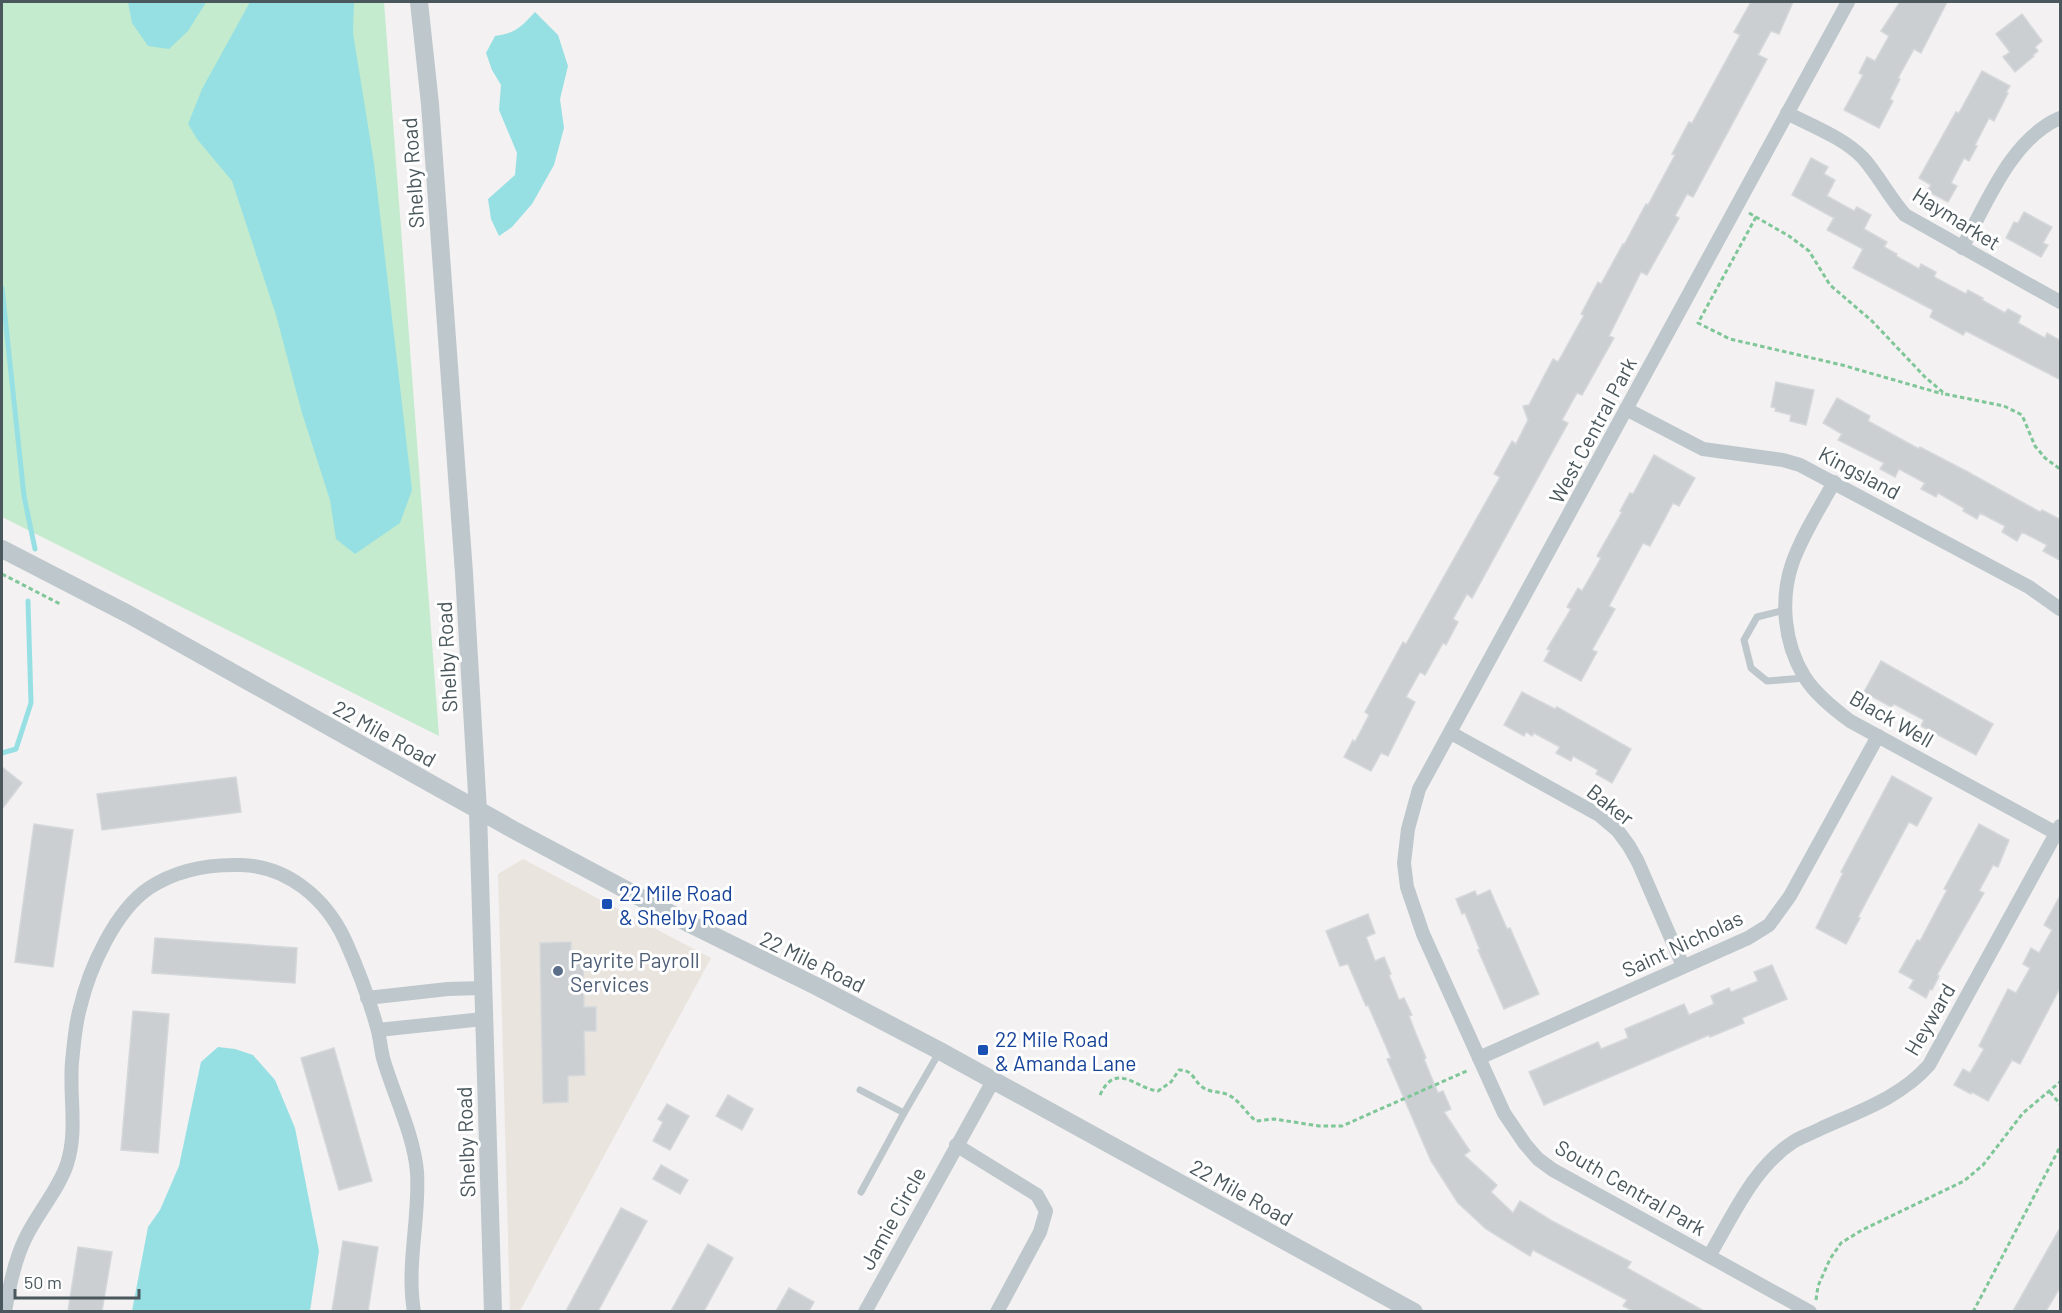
<svg xmlns="http://www.w3.org/2000/svg" width="2062" height="1313" font-family="Barlow,sans-serif">
<style>
.commercial{fill:#e9e4de}
.green{fill:#c4ebcd}
.water{fill:#96e0e4}
.lines{fill:none;stroke-linecap:round;stroke-linejoin:round}
.stream{stroke:#96e0e4;stroke-width:5}
.building{fill:#cbcfd2;stroke:#d5d8db;stroke-width:1.5}
.path{stroke:#7fc698;stroke-width:3;stroke-dasharray:4.5 3;stroke-linecap:butt}
.service{stroke:#bec7cc;stroke-width:7}
.minor{stroke:#bec7cc;stroke-width:14}
.tertiary{stroke:#bec7cc;stroke-width:18}
.transit-dot{fill:#1a4fb4;stroke:#fff;stroke-width:2}
.service-dot{fill:#5c6f8a;stroke:#fff;stroke-width:2}
.labels{text-anchor:middle;dominant-baseline:central;stroke-width:6;stroke-linejoin:round;paint-order:stroke}
.street-label{font-size:21px;fill:#4a575c;stroke:#fff}
.transit-label{font-size:21px;fill:#164399;stroke:#fff;text-anchor:start}
.service-label{font-size:21px;fill:#4e5e75;stroke:#fff;text-anchor:start}
</style>
<rect width="100%" height="100%" fill="#f3f1f1"/>
<path class="commercial" d="M523,859L711,958L520,1311H510L498,874Z"/>
<path class="green" d="M2,2H384L439,736L2,517Z"/>
<g class="water">
<path d="M128,2H205V4L188,31L169,49L148,46L132,23Z"/>
<path d="M250,2H354L353,33L374,163L412,490L400,523L355,554L336,539L330,500L302,413L276,315L232,181L197,139L188,124L202,89Z"/>
<path d="M535,12L558,35L568,66L560,99L564,128L554,165L532,204L512,227L499,236L491,219L488,199L515,175L517,153L499,110L501,85L492,70L486,53L495,36C516,33 521,27 535,12Z"/>
<path d="M218,1047L235,1049L253,1055L275,1080L295,1128L319,1251L310,1311H132L148,1227L160,1210L179,1166L201,1062Z"/>
</g>
<g class="lines">
<g class="stream">
<path d="M2,288L24,496L35,549"/>
<path d="M2,753L16,749L31,703L28,601"/>
</g>
</g>
<g class="building">
<path d="M1751,2H1793L1779,34L1771,31L1758,55L1767,59L1693,197L1687,194L1675,216L1679,218L1647,275L1641,272L1609,336L1614,338L1582,395L1577,393L1562,420L1568,423L1472,598L1467,594L1453,619L1458,622L1446,645L1443,643L1425,675L1420,672L1406,697L1415,702L1388,756L1381,753L1371,771L1344,757L1353,740L1355,742L1369,715L1365,712L1403,642L1406,644L1500,477L1494,474L1512,441L1516,444L1528,420L1523,406L1529,405L1553,359L1558,362L1584,315L1581,314L1598,282L1601,284L1623,244L1624,245L1646,204L1648,205L1675,155L1672,154L1689,122L1692,123L1740,35L1734,32Z"/>
<path d="M1900,2H1947L1921,53L1914,49L1898,78L1900,79L1890,99L1893,101L1879,128L1844,110L1863,75L1859,73L1867,57L1875,61L1889,36L1881,31Z"/>
<path d="M2022,14L2042,41L2035,47L2038,51L2033,55L2034,56L2015,72L2003,57L2010,52L1996,34Z"/>
<path d="M1982,71L2010,86L2006,92L2008,93L1994,121L1989,118L1975,145L1977,146L1969,161L1964,158L1951,183L1957,186L1948,202L1927,191L1931,185L1919,178L1956,112L1959,113Z"/>
<path d="M1811,158L1828,167L1824,174L1835,180L1827,196L1854,211L1857,207L1871,215L1864,229L1887,242L1884,247L1897,254L1896,256L1919,269L1921,264L1936,272L1934,277L1966,294L1968,290L1983,298L1982,300L2005,313L2008,309L2021,316L2018,323L2045,338L2047,333L2061,341V380L1966,331L1963,335L1930,317L1933,310L1853,268L1863,249L1827,230L1834,218L1792,195Z"/>
<path d="M2024,212L2052,227L2043,243L2048,245L2041,257L2006,238L2014,222L2018,223Z"/>
<path d="M1776,382L1814,390L1806,425L1790,421L1791,415L1775,411L1776,408L1771,407Z"/>
<path d="M1837,398L1870,416L1868,421L1919,449L1920,447L1966,471L2040,512L2042,510L2061,520V561L2043,551L2047,545L2022,532L2017,541L2002,532L2005,526L1980,513L1977,519L1963,511L1964,508L1938,493L1936,497L1921,489L1925,483L1899,469L1895,477L1880,469L1884,463L1838,440L1842,434L1823,423Z"/>
<path d="M1654,455L1695,478L1679,506L1673,503L1650,546L1643,543L1609,606L1615,609L1592,650L1597,652L1581,681L1544,661L1550,650L1547,649L1571,609L1567,607L1578,588L1582,591L1601,558L1597,556L1622,512L1620,511L1630,493L1633,494Z"/>
<path d="M1881,661L1993,724L1976,755L1921,726L1924,720L1894,704L1891,707L1864,692Z"/>
<path d="M1522,692L1555,709L1557,707L1631,749L1612,783L1596,774L1598,770L1573,756L1571,761L1556,753L1560,747L1534,733L1532,736L1526,732L1524,736L1504,725Z"/>
<path d="M2,767L22,783L2,809Z"/>
<path d="M1892,776L1932,798L1917,826L1909,822L1858,917L1860,918L1846,944L1816,928L1843,873L1841,872Z"/>
<path d="M236,777L241,812L102,830L97,794Z"/>
<path d="M34,824L73,830L53,967L15,962Z"/>
<path d="M1979,824L2009,840L1998,867L1993,865L1979,891L1984,893L1937,975L1939,976L1932,990L1930,989L1926,998L1909,988L1914,980L1899,972L1917,940L1920,941L1947,890L1944,889Z"/>
<path d="M1490,890L1507,929L1510,928L1539,994L1504,1009L1478,950H1480L1465,913L1462,914L1456,899L1475,891L1477,896Z"/>
<path d="M2061,894V986L2020,1064L2012,1060L1988,1101L1972,1092L1971,1094L1954,1085L1963,1069L1970,1073L1984,1049L1979,1046L2008,989L2016,993L2030,968L2023,964L2031,948L2039,953L2052,930L2044,925Z"/>
<path d="M1368,914L1375,933L1366,937L1375,961L1384,957L1391,974L1389,975L1399,1000L1404,998L1412,1015L1409,1016L1416,1034L1426,1058L1424,1059L1438,1093L1443,1091L1451,1109L1444,1112L1470,1151L1464,1155L1497,1185L1491,1192L1513,1213L1520,1201L1552,1221L1631,1262L1627,1268L1704,1311H1633L1623,1306L1627,1300L1533,1250L1530,1256L1486,1229L1458,1203L1431,1161L1387,1059L1391,1058L1368,1005L1366,1006L1348,964L1340,966L1326,931Z"/>
<path d="M155,938L297,948L295,983L152,973Z"/>
<path d="M571,942V957H576V963H583L584,1007H596V1031H584L585,1075L568,1076V1102L543,1103L540,943Z"/>
<path d="M1772,965L1787,999L1742,1018L1744,1023L1710,1037L1709,1035L1544,1105L1529,1072L1598,1042L1601,1049L1628,1038L1625,1029L1684,1004L1689,1015L1714,1004L1711,996L1729,988L1731,992L1758,981L1754,972Z"/>
<path d="M133,1011L169,1014L158,1153L121,1150Z"/>
<path d="M334,1048L372,1181L339,1190L301,1058Z"/>
<path d="M728,1095L753,1109L742,1130L716,1116Z"/>
<path d="M667,1104L689,1116L670,1150L653,1141L663,1122L658,1119Z"/>
<path d="M661,1165L688,1180L680,1194L653,1179Z"/>
<path d="M621,1208L647,1221L598,1311H566Z"/>
<path d="M2061,1226V1286L2046,1311H2013Z"/>
<path d="M343,1241L378,1247L368,1311H332Z"/>
<path d="M708,1244L733,1258L704,1311H671Z"/>
<path d="M78,1247L112,1252L102,1311H68Z"/>
<path d="M789,1288L814,1302L809,1311H776Z"/>
</g>
<g class="lines">
<g class="path">
<path d="M1749,213L1789,236L1809,251L1830,285L1872,321L1925,377L1945,394L2004,406L2022,415L2035,446L2045,458L2060,469"/>
<path d="M1756,217L1698,323L1730,339L1842,365L1943,394"/>
<path d="M2,574L62,605"/>
<path d="M2050,1092L2060,1104"/>
<path d="M1100,1095C1116,1061 1135,1088 1158,1091L1171,1082L1179,1070C1193,1070 1193,1079 1201,1086C1210,1094 1222,1090 1232,1097C1241,1103 1247,1114 1256,1121L1274,1119L1319,1126H1342L1469,1070"/>
<path d="M1816,1300L1818,1286L1830,1259L1841,1243L1862,1230L1964,1181L1983,1165L2023,1113L2060,1082"/>
<path d="M1973,1312L2060,1147"/>
</g>
<g class="service">
<path d="M1785,610L1757,617L1744,640L1751,668L1767,681L1805,678"/>
<path d="M860,1090L904,1113"/>
<path d="M861,1192L904,1113L940,1051"/>
</g>
<g class="minor">
<path d="M1787,113C1812,126 1844,138 1863,158C1879,176 1889,197 1905,215L2060,302"/>
<path d="M1962,248C1987,203 2011,139 2060,118"/>
<path d="M1626,409L1703,449L1783,460L1800,465L2029,587L2060,609"/>
<path d="M1834,482C1820,508 1802,535 1792,564C1780,600 1784,643 1804,676C1815,694 1834,709 1850,721L2056,833"/>
<path d="M1451,733L1599,815L1618,831L1629,846L1638,862L1683,966"/>
<path d="M367,998L448,989L482,988"/>
<path d="M378,1030L483,1019"/>
<path d="M1479,1058L1748,938L1769,925L1790,896L1878,736"/>
<path d="M956,1145L1037,1195L1046,1211L1040,1232L997,1312"/>
<path d="M1709,1256C1733,1216 1753,1168 1793,1142C1802,1136 1813,1133 1822,1128C1860,1111 1901,1097 1929,1065L2060,826"/>
<path d="M5,1312C9,1287 14,1262 25,1239C37,1213 58,1191 67,1164C78,1130 69,1096 72,1062C74,1044 75,1025 80,1008C89,969 115,911 149,888C176,870 208,864 241,865C288,866 326,899 345,940C358,969 370,1001 378,1031C380,1040 381,1049 383,1058C393,1093 414,1135 417,1172C420,1219 406,1264 414,1312"/>
<path d="M865,1312L993,1081"/>
<path d="M1810,1312L1553,1170L1538,1159L1525,1144L1504,1113L1423,934L1407,887L1404,863L1408,829L1419,789L1848,2"/>
</g>
<g class="tertiary">
<path d="M419,2L430,104L464,573L478,811L493,1312"/>
<path d="M2,549L128,614L512,829L690,924L816,986L940,1051L1414,1312"/>
</g>
</g>
<g class="transit-dot">
<rect x="601" y="898" width="12" height="12" rx="3"/>
<rect x="977" y="1044" width="12" height="12" rx="3"/>
</g>
<circle class="service-dot" cx="558" cy="971" r="6"/>
<g class="labels">
<g class="street-label">
<text transform="translate(412 173) rotate(-94)">Shelby Road</text>
<text transform="translate(1957 218) rotate(32)">Haymarket</text>
<text transform="translate(1592 430) rotate(-62)">West Central Park</text>
<text transform="translate(1860 472) rotate(28)">Kingsland</text>
<text transform="translate(446 657) rotate(-93)">Shelby Road</text>
<text transform="translate(1892 718) rotate(30)">Black Well</text>
<text transform="translate(385 733) rotate(29)">22 Mile Road</text>
<text transform="translate(1611 804) rotate(38)">Baker</text>
<text transform="translate(1682 943) rotate(-25)">Saint Nicholas</text>
<text transform="translate(813 961) rotate(26)">22 Mile Road</text>
<text transform="translate(1929 1019) rotate(-60)">Heyward</text>
<text transform="translate(465 1142) rotate(-92)">Shelby Road</text>
<text transform="translate(1631 1187) rotate(30)">South Central Park</text>
<text transform="translate(1242 1192) rotate(29)">22 Mile Road</text>
<text transform="translate(892 1218) rotate(-61)">Jamie Circle</text>
</g>
<g class="transit-label">
<text x="619" y="892">22 Mile Road<tspan x="619" dy="24">&amp; Shelby Road</tspan></text>
<text x="995" y="1038">22 Mile Road<tspan x="995" dy="24">&amp; Amanda Lane</tspan></text>
</g>
<g class="service-label">
<text x="570" y="959">Payrite Payroll<tspan x="570" dy="24">Services</tspan></text>
</g>
</g>
<rect width="2062" height="1313" fill="none" stroke="#4a575c" stroke-width="6"/>
<path d="M15 1289v9h124v-9" fill="none" stroke="#4a575c" stroke-width="3"/>
<text x="24" y="1289" font-size="18" fill="#4a575c" stroke="#ffffff" stroke-width="4.5" paint-order="stroke">50 m</text>
</svg>
